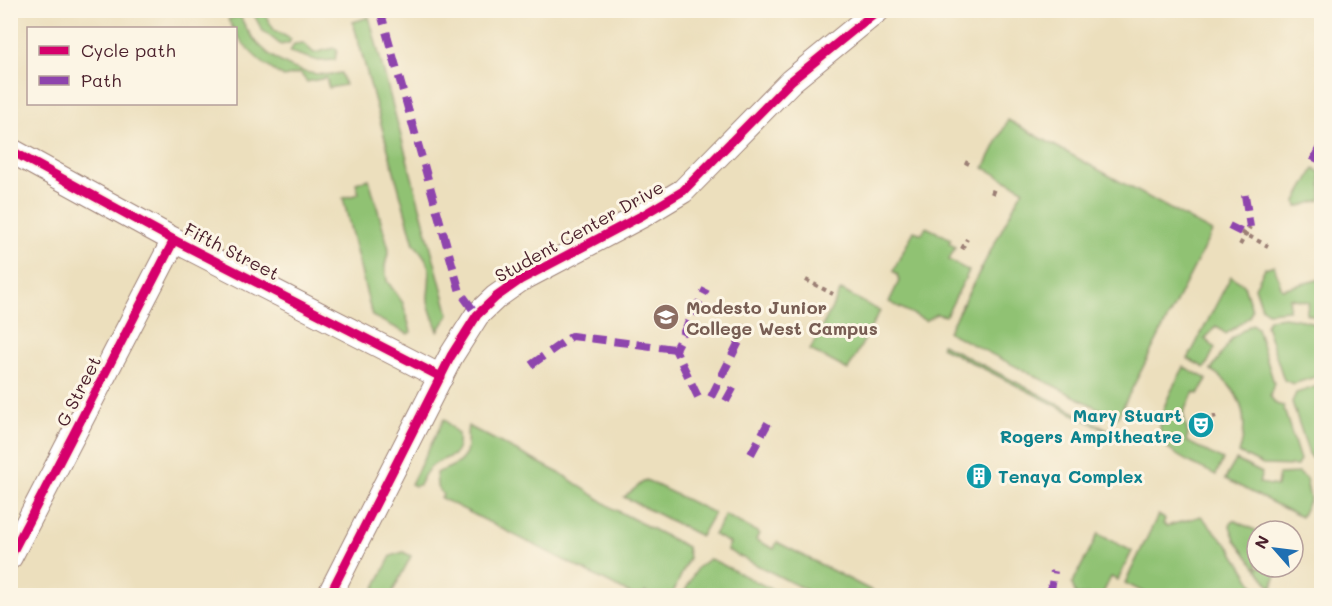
<svg xmlns="http://www.w3.org/2000/svg" width="1332" height="606" font-family="Mali,sans-serif">
<style>
.green{fill:#90c273;stroke:#6d704f;stroke-width:1.5}
.lines{fill:none;stroke-linecap:round;stroke-linejoin:round}
.minor-casing{stroke:#9b7f74;stroke-width:26}
.path{stroke:#9b7f74;stroke-width:4;stroke-dasharray:4.5 4.5;stroke-linecap:butt}
.minor{stroke:#fff;stroke-width:24}
.quiet{stroke:#8e44ad;stroke-width:8;stroke-dasharray:15 8;stroke-linecap:butt}
.cycleway-casing{stroke:#fcf5e5;stroke-width:13}
.cycleway{stroke:#d6006c;stroke-width:9}
.labels{text-anchor:middle;dominant-baseline:central;stroke-width:6;stroke-linejoin:round;paint-order:stroke}
.street-label{font-size:18px;fill:#4a1f2b;stroke:#fcf5e5}
.education-label{font-size:18px;font-weight:bold;fill:#785e54;stroke:#fcf5e5;text-anchor:start}
.culture-label{font-size:18px;font-weight:bold;fill:#0d838f;stroke:#fcf5e5;text-anchor:end}
</style>
<rect width="100%" height="100%" fill="#fcf5e5"/>
<filter id="ink" filterUnits="userSpaceOnUse"><feTurbulence type="fractalNoise" baseFrequency=".0167" numOctaves="2"/><feDisplacementMap in="SourceGraphic" scale="12" xChannelSelector="R" yChannelSelector="G"/><feConvolveMatrix kernelMatrix="1 2 1 2 8 2 1 2 1" color-interpolation-filters="sRGB"/></filter>
<filter id="wash" filterUnits="userSpaceOnUse"><feTurbulence type="fractalNoise" baseFrequency=".008" numOctaves="4" result="noise"/><feDisplacementMap in="SourceGraphic" scale="24" xChannelSelector="R" yChannelSelector="G"/><feGaussianBlur stdDeviation="1.35" result="paint"/><feColorMatrix in="noise" values="0 0 0 0 0 0 0 0 0 0 0 0 0 0 0 0 0 1.4 0 .05"/><feComposite in="paint" operator="in"/></filter>
<g filter="url(#wash)">
<rect width="100%" height="100%" fill="#ecdfbd"/>
<g class="green">
<path d="M258,11H263L274,30L291,39L289,43L281,45L262,30L253,13Z"/>
<path d="M240,16C257,55 299,81 341,73L345,85L329,88L326,78L307,82L300,73L284,77C257,62 240,44 228,19Z"/>
<path d="M369,17L449,315L438,331C435,321 426,305 428,295C431,270 432,263 414,244L353,22Z"/>
<path d="M303,43L314,53L334,48L337,50L335,60L318,61L290,52L294,44Z"/>
<path d="M1008,120L1212,232L1117,418L948,332L1023,189L984,168Z"/>
<path d="M1314,169L1321,173V200L1297,207L1296,201Z"/>
<path d="M369,179L389,249L385,266L387,281L403,303L411,332L408,334L372,316L343,198L359,194L356,183Z"/>
<path d="M926,227L951,239L949,243L955,247L949,260L969,271L946,316L936,314L926,321L889,302L899,281L897,274L893,271L914,231L922,234Z"/>
<path d="M1274,265L1282,289L1321,279V319L1306,313L1309,302L1290,298L1289,310L1268,312L1262,308L1255,287L1265,268Z"/>
<path d="M1231,276L1244,285L1252,310L1249,317L1226,334L1216,326L1205,339L1215,348L1205,368L1188,359Z"/>
<path d="M841,290L880,311L848,370L810,350Z"/>
<path d="M1284,317L1308,321L1321,328V375L1293,384L1284,380L1266,325L1269,319Z"/>
<path d="M1252,324L1257,328L1274,383L1270,396L1276,404L1283,406L1300,460L1297,466L1263,465L1239,453C1250,419 1242,390 1211,370L1232,338Z"/>
<path d="M942,344L1115,433L1114,435L941,347Z"/>
<path d="M1184,367L1207,379L1198,394L1194,392L1183,413L1188,435L1186,441L1223,460L1216,475C1202,468 1186,462 1174,453C1143,432 1172,390 1184,367Z"/>
<path d="M1321,385V457L1315,460L1310,457L1292,402L1296,393Z"/>
<path d="M444,419L458,434C461,465 445,452 430,468C425,472 422,480 419,485L415,486L411,484Z"/>
<path d="M468,426L563,475L614,509L687,547L689,558L672,595H653L645,592L643,595H633L441,498L443,495L437,486L436,473C450,467 466,464 467,446C468,439 466,433 468,426Z"/>
<path d="M1236,460L1262,473L1259,483L1277,486L1279,474L1299,473L1306,479L1310,499L1301,517L1225,479Z"/>
<path d="M646,480L714,513L701,536L624,497Z"/>
<path d="M725,515L759,533L756,540L774,549L777,542L880,595H816L727,550L730,543L714,535Z"/>
<path d="M1158,515L1165,519L1163,524L1167,526L1201,516L1231,549L1260,595H1149L1125,583Z"/>
<path d="M1233,520L1257,531V567H1282L1276,574L1272,589L1235,540L1230,526Z"/>
<path d="M1098,534L1132,551L1118,580L1111,577L1102,595H1076L1072,584Z"/>
<path d="M403,552L411,556L391,595H371L391,556Z"/>
<path d="M709,559L713,560L783,595H683L697,568Z"/>
</g>
</g>
<g filter="url(#ink)">
<g class="lines">
<defs>
<g id="minor">
<path d="M10,150L174,240L441,377"/>
<path d="M10,557L174,240"/>
<path d="M329,596L451,356L477,315L496,297L520,280L643,215L683,191L791,81L878,10"/>
</g>
</defs>
<use href="#minor" class="minor-casing"/>
<g class="path">
<path d="M965,162L971,165"/>
<path d="M992,194L995,186"/>
<path d="M1241,232L1268,246"/>
<path d="M1240,245L1250,227"/>
<path d="M962,249L967,239"/>
<path d="M806,280L833,294"/>
<path d="M1213,417L1216,416"/>
</g>
<use href="#minor" class="minor"/>
<g class="quiet">
<path d="M380,10L460,292L477,315"/>
<path d="M1313,161L1321,145"/>
<path d="M1245,195L1250,227"/>
<path d="M1229,226L1241,232"/>
<path d="M531,365L572,336L675,349"/>
<path d="M698,397L675,349L706,289"/>
<path d="M711,397L747,326"/>
<path d="M726,401L736,383"/>
<path d="M751,454L768,423"/>
<path d="M1050,596L1054,571"/>
</g>
<defs>
<g id="cycleway">
<path d="M10,150L174,240L441,377"/>
<path d="M10,557L174,240"/>
<path d="M329,596L451,356L477,315L496,297L520,280L643,215L683,191L791,81L878,10"/>
</g>
</defs>
<use href="#cycleway" class="cycleway-casing"/>
<use href="#cycleway" class="cycleway"/>
</g>
</g>
<defs>
<symbol id="university-disc" viewBox="-11 -11 22 22"><circle r="9.5" fill="#8d6e63" stroke="#fcf5e5"/><path d="M0-5L7-2L0 1L-7-2ZM-4 1L0 2.5L4 1V4Q0 6-4 4Z" fill="#fff"/></symbol>
<symbol id="theatre-disc" viewBox="-11 -11 22 22"><circle r="9.5" fill="#0f9aa8" stroke="#fcf5e5"/><path d="M-5-5.5Q0-4 5-5.5V0Q5 5 0 6Q-5 5-5 0ZM-3.3-2.5H-1v1.5H-3.3ZM1-2.5H3.3v1.5H1ZM-2.8 1Q0 5.5 2.8 1Z" fill="#fff"/></symbol>
<symbol id="building-disc" viewBox="-11 -11 22 22"><circle r="9.5" fill="#0f9aa8" stroke="#fcf5e5"/><path d="M-4-6H4V6H1V3H-1V6H-4ZM-2.5-4.3h1.7v1.8h-1.7ZM.8-4.3h1.7v1.8H.8ZM-2.5-1h1.7V.8h-1.7ZM.8-1h1.7V.8H.8Z" fill="#fff"/></symbol>
</defs>
<g fill-rule="evenodd">
<use href="#university-disc" x="651" y="302" width="30" height="30"/>
<use href="#theatre-disc" x="1186" y="410" width="30" height="30"/>
<use href="#building-disc" x="964" y="461" width="30" height="30"/>
</g>
<g class="labels">
<g class="street-label">
<text transform="translate(579 231) rotate(-29)">Student Center Drive</text>
<text transform="translate(232 251) rotate(27)">Fifth Street</text>
<text transform="translate(78 391) rotate(-63)">G Street</text>
</g>
<g class="education-label">
<text x="686" y="307">Modesto Junior<tspan x="686" dy="21">College West Campus</tspan></text>
</g>
<g class="culture-label">
<text x="1182" y="415">Mary Stuart<tspan x="1182" dy="21">Rogers Ampitheatre</tspan></text>
<text x="998" y="476" text-anchor="start">Tenaya Complex</text>
</g>
</g>
<rect width="1332" height="606" fill="none" stroke="#fcf5e5" stroke-width="36"/>
<rect x="27" y="27" width="210" height="78" fill="#fcf5e5" stroke="#b59f9b" stroke-width="1.5"/>
<rect x="39" y="46" width="30" height="9" fill="#d6006c" stroke="#b59f9b" stroke-width="1.5"/>
<text x="81" y="57" font-size="18" fill="#4a1f2b">Cycle path</text>
<rect x="39" y="76" width="30" height="9" fill="#8e44ad" stroke="#b59f9b" stroke-width="1.5"/>
<text x="81" y="87" font-size="18" fill="#4a1f2b">Path</text>
<g transform="translate(1275 549) rotate(298)"><circle r="28" fill="#fcf5e5" stroke="#b59f9b" stroke-width="1.5"/>
<path d="M0-4.5L10 22L0 15L-10 22Z" fill="#1f6fb2"/>
<text y="-9" font-size="16" font-weight="bold" text-anchor="middle" fill="#4a1f2b">N</text>
</g>
</svg>
